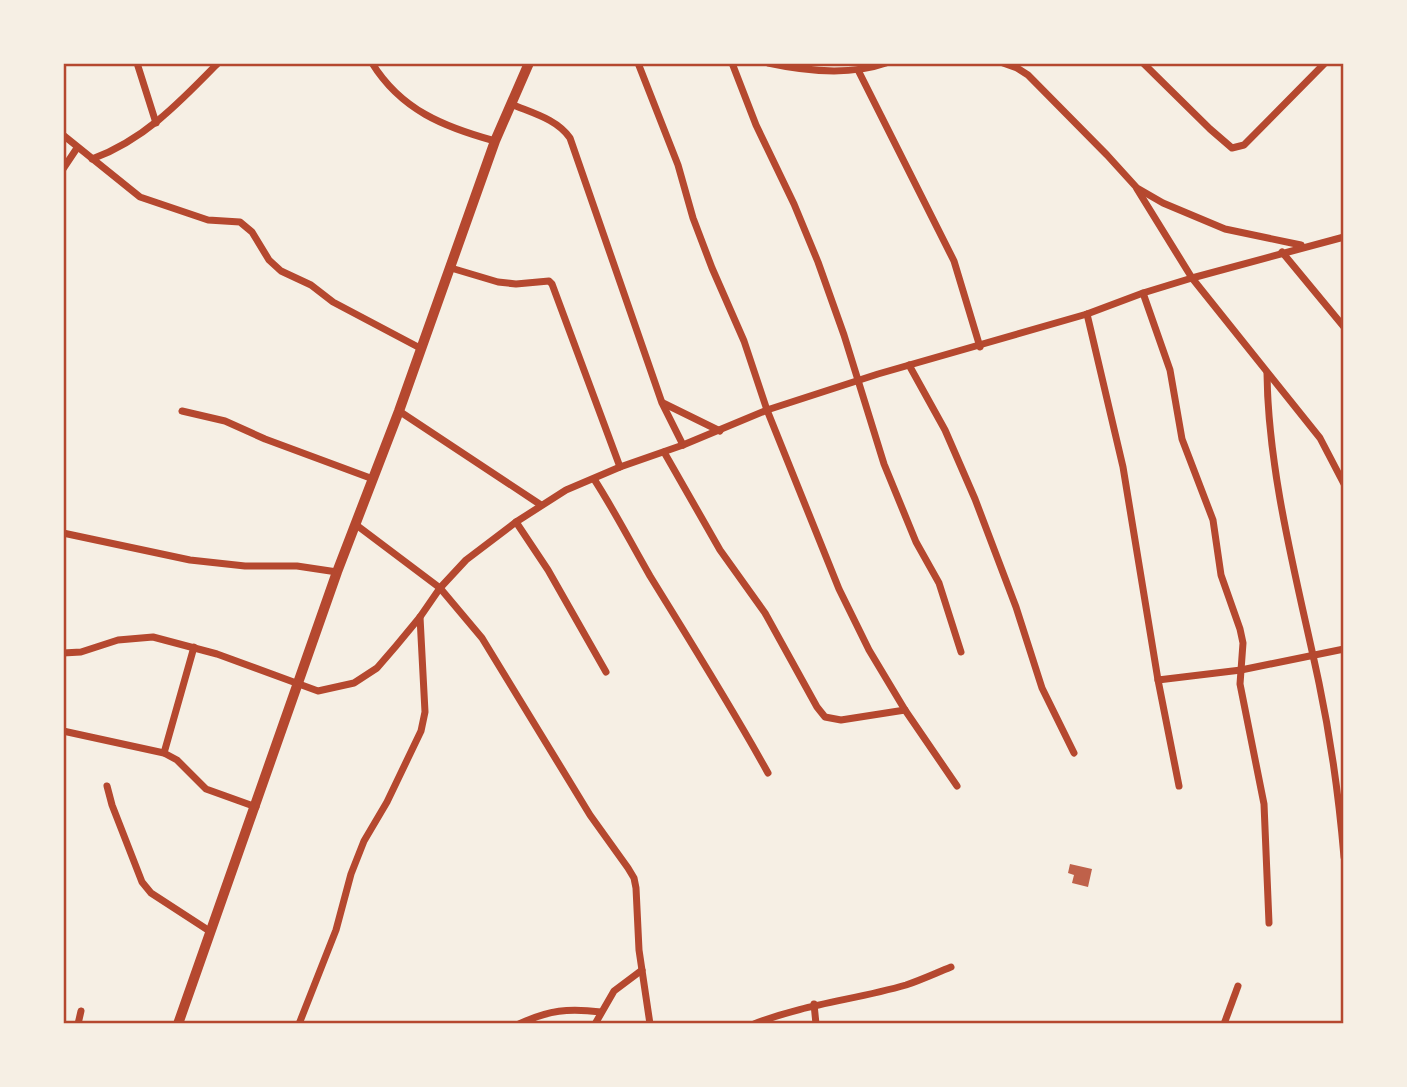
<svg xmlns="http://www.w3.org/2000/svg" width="1407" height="1087" font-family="Spectral,serif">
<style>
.building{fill:#bf614a}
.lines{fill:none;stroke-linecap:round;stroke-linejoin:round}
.minor{stroke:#b5482f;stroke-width:7}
.tertiary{stroke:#b5482f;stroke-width:10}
.neatline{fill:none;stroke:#b5482f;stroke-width:2.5}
</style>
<rect width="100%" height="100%" fill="#f6efe4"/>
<path class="building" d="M1070,864L1092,869L1088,887L1072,883L1074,875L1068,873Z"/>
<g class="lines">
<g class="minor">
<path d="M137,63L156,123"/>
<path d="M372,63C401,110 444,127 495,141"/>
<path d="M638,63L678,165L693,218L712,268L744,341L767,410L839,589L869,650L905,710L957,786"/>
<path d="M732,63L756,125L794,204L818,262L844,335L884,464L916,542L939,583L961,652"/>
<path d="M768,63C805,71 849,76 886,63"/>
<path d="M1003,63L1017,68L1028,75L1107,155L1137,188L1163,203L1225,229L1301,245"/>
<path d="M1143,63L1210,129L1232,148L1244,145L1325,63"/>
<path d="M858,70L954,261L980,347"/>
<path d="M511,104C532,113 557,119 570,138L662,403L683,445"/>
<path d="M63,135L140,197L208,220L240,222L252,232L269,260L281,271L311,285L333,302L420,348"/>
<path d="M92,159C144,140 180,102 218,63"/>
<path d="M63,169L77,148"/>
<path d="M1137,189L1192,278L1320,438L1344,484"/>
<path d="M1282,252L1344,327"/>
<path d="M451,268L498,282L516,284L549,281L552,284L620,467"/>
<path d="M1143,293L1170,370L1182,439L1213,520L1221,575L1240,629L1243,643L1240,684L1264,804L1269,923"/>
<path d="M1087,314L1123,467L1158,680L1179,786"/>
<path d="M909,365L945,430L975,499L1016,607L1042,688L1074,753"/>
<path d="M1267,373C1268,474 1298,584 1319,683C1331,740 1339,798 1344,857"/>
<path d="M663,403L720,431"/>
<path d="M182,411L225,421L265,439L373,479"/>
<path d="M399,411L541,505"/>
<path d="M664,452L720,550L765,613L817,707L825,717L841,720L905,710"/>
<path d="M594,479C614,510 631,543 650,576C690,641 731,706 768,773"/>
<path d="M516,522L548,570L606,672"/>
<path d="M355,524L440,588L482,638L590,815L628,868L634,878L636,888L639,950L650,1024"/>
<path d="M63,533L190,560L245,566H297L337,572"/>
<path d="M63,653L81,652L118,640L153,637L217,654L318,691L354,683L377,668L396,646L420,617L440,588L466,560L516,522L566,490L620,467L683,445L767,410L878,374L1087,314L1143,293L1192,278L1344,237"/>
<path d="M1158,680L1241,670L1344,649"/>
<path d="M63,731L164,753L177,760L206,789L256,807"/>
<path d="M164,753L194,647"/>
<path d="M107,786L112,805L142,882L151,893L211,932"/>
<path d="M814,1004L816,1024"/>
<path d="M78,1024L81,1011"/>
<path d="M299,1024L336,930L351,874L364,841L387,802L421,731L425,712L420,617"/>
<path d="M519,1024C549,1010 568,1008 601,1012"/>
<path d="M595,1024L614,991L642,970"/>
<path d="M754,1024C805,1004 854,1000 906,985C921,980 936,973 951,967"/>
<path d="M1224,1024L1238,986"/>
</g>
<path class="tertiary" d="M178,1024L337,572L399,411L495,141L529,63"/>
</g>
<rect width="1407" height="1087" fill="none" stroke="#f6efe4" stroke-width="130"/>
<rect x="65" y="65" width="1277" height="957" class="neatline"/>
</svg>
